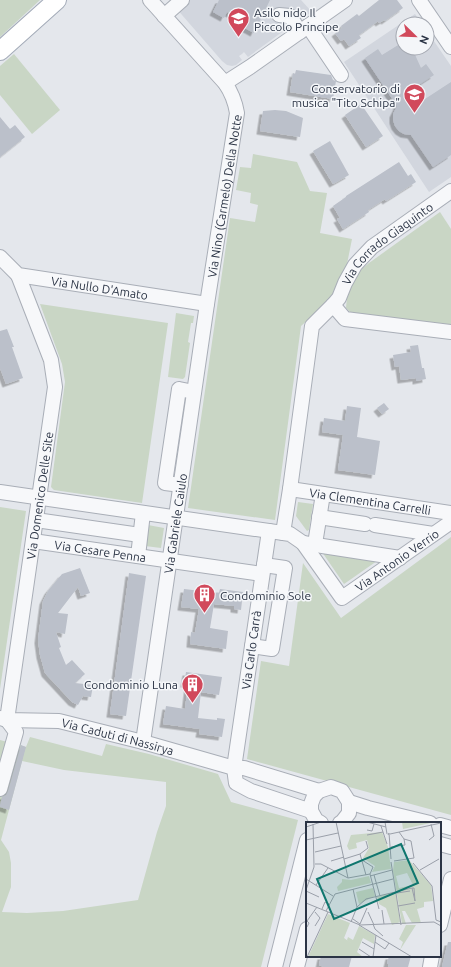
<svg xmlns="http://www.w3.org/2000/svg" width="451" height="967" font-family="Ubuntu,sans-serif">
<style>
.built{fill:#d2d6de}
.green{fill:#c9d6c5;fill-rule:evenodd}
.building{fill:#bbc0ca;filter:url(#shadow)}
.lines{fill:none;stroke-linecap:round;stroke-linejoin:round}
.minor-casing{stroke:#a9aeb7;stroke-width:16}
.major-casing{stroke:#a3abb8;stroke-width:20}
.minor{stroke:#f7f8fa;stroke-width:14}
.major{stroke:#fff;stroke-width:18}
.labels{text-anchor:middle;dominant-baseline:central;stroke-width:3;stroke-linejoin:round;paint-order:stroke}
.poi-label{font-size:12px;fill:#2b3445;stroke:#f4f6f9;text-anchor:start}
.street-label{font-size:12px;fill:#2b3445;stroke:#f4f6f9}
.inset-road{fill:none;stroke:#9a9fa9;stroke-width:1}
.view{fill:#0f766e;fill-opacity:0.15;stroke:#0f766e;stroke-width:2}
.inset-edge{fill:none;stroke:#2b3445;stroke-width:2}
</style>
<defs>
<filter id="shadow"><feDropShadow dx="-3.5" dy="3.5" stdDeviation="0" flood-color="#0004"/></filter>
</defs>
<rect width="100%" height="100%" fill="#e4e7ec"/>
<g class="built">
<path d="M169,0H301L312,12L301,19L293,14L289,27L248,57L244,52L242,54L239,56L242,60L236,65L232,66L227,65L222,61Z"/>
<path d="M415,14L422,24H403V48H427V31L451,66V177L429,192L344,62Z"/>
</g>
<g class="green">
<path d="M0,0H40L0,37Z"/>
<path d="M14,54L60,110L32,134L0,95V66Z"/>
<path d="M253,154L297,162L310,191L327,193L320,233L352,239L346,269L334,297L301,326L275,520L188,508L230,218L255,222L258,205L250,203L251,193L236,190L240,167L251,168Z"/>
<path d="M440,212L451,229V326L367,318L350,312L346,308L347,297L352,282L357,273L369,263Z"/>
<path d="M40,304L168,323L142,503L54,490L51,487L65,382L62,364Z"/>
<path d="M176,313L194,316L193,323H191L188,342L190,343L185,377L183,379L168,377Z"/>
<path d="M298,502L313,504L309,530L307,531L296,516Z"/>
<path d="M0,507L26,511L0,689Z"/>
<path d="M148,525L164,528L161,548L145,546Z"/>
<path d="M451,537V815L247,759L261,661L289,666L303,563L341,618Z"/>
<path d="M322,552L377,561L344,584Z"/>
<path d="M30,737L102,756L106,744L149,754L218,774L231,802L298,820L261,967H0V740L26,747ZM22,761L64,770L166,782V806L157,832L138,900L63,911L27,913L2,912L11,887V863L9,852L1,840Z"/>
</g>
<g class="building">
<path d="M219,0H270L254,33L243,27L246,22L227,12L224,18L213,12Z"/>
<path d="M379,0H397L403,8L385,21L384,20L379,23L378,21L359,35L361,38L349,46L344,39L341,41L335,33L342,28L341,26L357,14L359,16Z"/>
<path d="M403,42V48H412L421,68L426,64L434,75L417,86L425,99L451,82V155L433,167L411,135L404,134L399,131L395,126L393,120V114L397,106L365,58L378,49L382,55Z"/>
<path d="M296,70L331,75L333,80L336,81L333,99L290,92L293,73L295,74Z"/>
<path d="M361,104L383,136L366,147L345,115Z"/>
<path d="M275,110L286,111L303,118L300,137L260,131L263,111Z"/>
<path d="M0,117L10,129L15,125L25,137L0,157Z"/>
<path d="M330,141L349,175L333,184L313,151Z"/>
<path d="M399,162L408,176L411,174L416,182L386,201L385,199L368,210L369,212L343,229L337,219L340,218L333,206L346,197V196Z"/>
<path d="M7,329L14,347H12L23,378L6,384L0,368V331Z"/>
<path d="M418,345L422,368H424L426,379L416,381V378L401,380L399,366L395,367L393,355L411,352L410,346Z"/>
<path d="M384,403L389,409L382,414L377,408Z"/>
<path d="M347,406L361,408L357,437L380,441L375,475L338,470L343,435L322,432L324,418L345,421Z"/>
<path d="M80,568L90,593L81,596L78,587L58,613L68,614L65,634L56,632L61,647L59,648L66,665L72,660L85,674L75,683L93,685L91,697L83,696L78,705L72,702L45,673L40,655L38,640L43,601L48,591L62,574Z"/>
<path d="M129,573L146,576L126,716L110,714Z"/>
<path d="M184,589L219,593L220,589L243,592L241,610L234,609V606L214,604L210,628L228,631L226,649L190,644L191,632L195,633L199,609L181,607Z"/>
<path d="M186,672L222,677L219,695L201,692L198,718L217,720V718L225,719L222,737L199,734L200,729L163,724L166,706L185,709L188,684H184Z"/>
<path d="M21,745L26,747L9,810L0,807V805L2,797L6,795L8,791Z"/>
<path d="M448,942H451V967H442Z"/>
<path d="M321,956H352L349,967H324L319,965Z"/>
<path d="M389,956H411L408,967H388L389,964H387Z"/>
</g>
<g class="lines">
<defs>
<g id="minor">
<path d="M419,0L451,47"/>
<path d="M279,15L290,16L300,32"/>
<path d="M164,16L182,0"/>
<path d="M308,26L341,75"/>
<path d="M225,83L250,67L345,0"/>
<path id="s1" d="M0,257L18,275L207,304"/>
<path id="s2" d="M333,305L339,298L345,283L355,265L372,247L451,191"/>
<path d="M181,485L165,483L179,389L194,392"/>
<path id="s3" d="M290,489L451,513"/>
<path id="s4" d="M0,492L290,534L303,543L342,598L451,522"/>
<path d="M319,517L365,524"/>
<path d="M36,520L140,535"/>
<path d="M375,525L433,534"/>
<path d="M269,531L234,768L236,783L251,791L311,811"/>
<path d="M283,533L290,489L312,326L333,305L345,319L451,332"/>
<path id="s5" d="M33,541L262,574"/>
<path d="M303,543L400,558"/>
<path d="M315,544L323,494"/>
<path d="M138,556L143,513"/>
<path d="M252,646L272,649L285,568L264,565"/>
<path id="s6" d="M0,718L7,720L59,721L143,742L234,768H244L319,791"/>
<path id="s7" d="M143,742L207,304L237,113C235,101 232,93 225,83L150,0"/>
<path id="s8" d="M0,789L16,732L7,720L55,387L51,360L18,275"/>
<path d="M349,802L368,808L430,823"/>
<path d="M321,823L316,820L311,811V804L314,796L319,791L331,787L342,791L349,802V813L342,822L340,823"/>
<path d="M440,825L451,828"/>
<path d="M440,844L451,847"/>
<path d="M440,925L451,879"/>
<path d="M275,967L307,840"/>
<path d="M297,967L307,929"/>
<path d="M430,967L432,956"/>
</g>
<path id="major" d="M0,51L57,0"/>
</defs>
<use href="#minor" class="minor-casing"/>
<use href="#major" class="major-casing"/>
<use href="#minor" class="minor"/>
<use href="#major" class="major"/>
</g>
<defs>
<symbol id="school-pin" viewBox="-11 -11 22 30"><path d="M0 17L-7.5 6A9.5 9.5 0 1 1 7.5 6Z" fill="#d1495b" stroke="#f4f6f9"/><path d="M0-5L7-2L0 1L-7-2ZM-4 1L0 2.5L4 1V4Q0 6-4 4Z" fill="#fff"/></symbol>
<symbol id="building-pin" viewBox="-11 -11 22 30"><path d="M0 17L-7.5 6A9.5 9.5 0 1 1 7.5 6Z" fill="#d1495b" stroke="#f4f6f9"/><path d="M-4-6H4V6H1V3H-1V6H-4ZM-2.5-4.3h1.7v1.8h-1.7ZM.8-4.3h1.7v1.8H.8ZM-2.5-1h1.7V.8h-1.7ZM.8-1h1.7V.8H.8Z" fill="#fff"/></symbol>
</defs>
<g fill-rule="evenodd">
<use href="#school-pin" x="226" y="6" width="25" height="34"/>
<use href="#school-pin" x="402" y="82" width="25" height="34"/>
<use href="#building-pin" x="192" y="582" width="25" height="34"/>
<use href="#building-pin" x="180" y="672" width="25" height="34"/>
</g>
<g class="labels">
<g class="poi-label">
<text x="254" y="12">Asilo nido Il<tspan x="254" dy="14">Piccolo Principe</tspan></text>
<text x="400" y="88" text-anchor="end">Conservatorio di<tspan x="400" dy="14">musica "Tito Schipa"</tspan></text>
<text x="220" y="595">Condominio Sole</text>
<text x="178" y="684" text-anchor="end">Condominio Luna</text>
</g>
<g class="street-label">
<text stroke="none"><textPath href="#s7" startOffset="552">Via Nino (Carmelo) Della Notte</textPath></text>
<text stroke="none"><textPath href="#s2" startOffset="84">Via Corrado Giaquinto</textPath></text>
<text stroke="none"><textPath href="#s1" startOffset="108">Via Nullo D'Amato</textPath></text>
<text stroke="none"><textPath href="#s8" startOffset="301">Via Domenico Delle Site</textPath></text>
<text stroke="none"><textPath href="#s3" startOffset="81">Via Clementina Carrelli</textPath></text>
<text stroke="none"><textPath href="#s7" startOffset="221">Via Gabriele Caiulo</textPath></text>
<text stroke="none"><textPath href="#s5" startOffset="68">Via Cesare Penna</textPath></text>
<text stroke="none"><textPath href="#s4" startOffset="443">Via Antonio Verrio</textPath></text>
<text transform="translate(251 650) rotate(-82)">Via Carlo Carrà</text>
<text stroke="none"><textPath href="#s6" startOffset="120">Via Caduti di Nassirya</textPath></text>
</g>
</g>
<g transform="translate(306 822)">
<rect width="135" height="135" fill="#e4e7ec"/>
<path d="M96,0H129L97,7ZM76,10L82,25L85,47L66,50L69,44L57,36L63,26L61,18L50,21L51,26L43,28L41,24L45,13ZM103,38L125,63L127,79L118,80V85L111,87L115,101H106L99,89H96L100,102H96L87,49L88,40ZM101,51L107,63L93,66L90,54ZM63,54L65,61L32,69L31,65L36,60V57L45,58ZM67,66L69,74L53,82L50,70ZM90,70L94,100L86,103L80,86L73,82L71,75ZM22,92L44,101L38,116L45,121L41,118L42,115L47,118L53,104L69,113L68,122L57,116L51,130L57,135H2ZM100,103H110L94,128L97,120L93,117Z" fill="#c9d6c5" fill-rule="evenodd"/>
<path class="inset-road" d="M30,0L42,56L64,52M61,0L80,5M79,0L81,12M75,4L81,22M0,5L15,0M61,8L66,9L68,2M84,12L135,1M61,13L77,10M82,13L83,11L85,37M0,18L32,11M123,18L128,14L125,2M85,25L99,23L98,17M9,30L35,24M54,32L62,26L60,19M38,37L54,32L60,53M56,38L67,45L64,52M25,39L38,35M88,39L108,36L105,19L98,17L93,10M85,40L95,103M107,41L126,64L130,98L135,100M9,42H15L42,56M114,48L133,37M64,52L73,87M68,53L74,74M64,54L86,48M0,57L27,74M10,63L22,46M0,68L8,45L7,2M0,69L13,75M91,71L104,69M0,81L54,103L128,100L135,104M92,84L109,81M51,85L60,77L106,66L109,79L108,66H106M16,87L19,80L23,82M76,88L78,102M20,89L29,72L87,57M9,90L14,96L9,104M62,90L68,103M47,97L54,102L61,86M45,100L51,85L47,67M67,102L69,107L77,114M53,103L106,135M1,105L3,101L1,99L11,85M56,120L68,127M69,120L79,127L83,121M53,127L65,135M1,135L22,90M67,135L70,113"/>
<path class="view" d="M95,22L112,61L28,97L11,57Z"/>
<rect width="135" height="135" class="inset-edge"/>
</g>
<g transform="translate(415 36) rotate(113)"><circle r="19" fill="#f4f6f9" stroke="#a4a8b1"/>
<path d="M0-3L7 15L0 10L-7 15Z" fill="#d1495b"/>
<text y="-6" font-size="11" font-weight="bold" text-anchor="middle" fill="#2b3445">N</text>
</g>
</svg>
